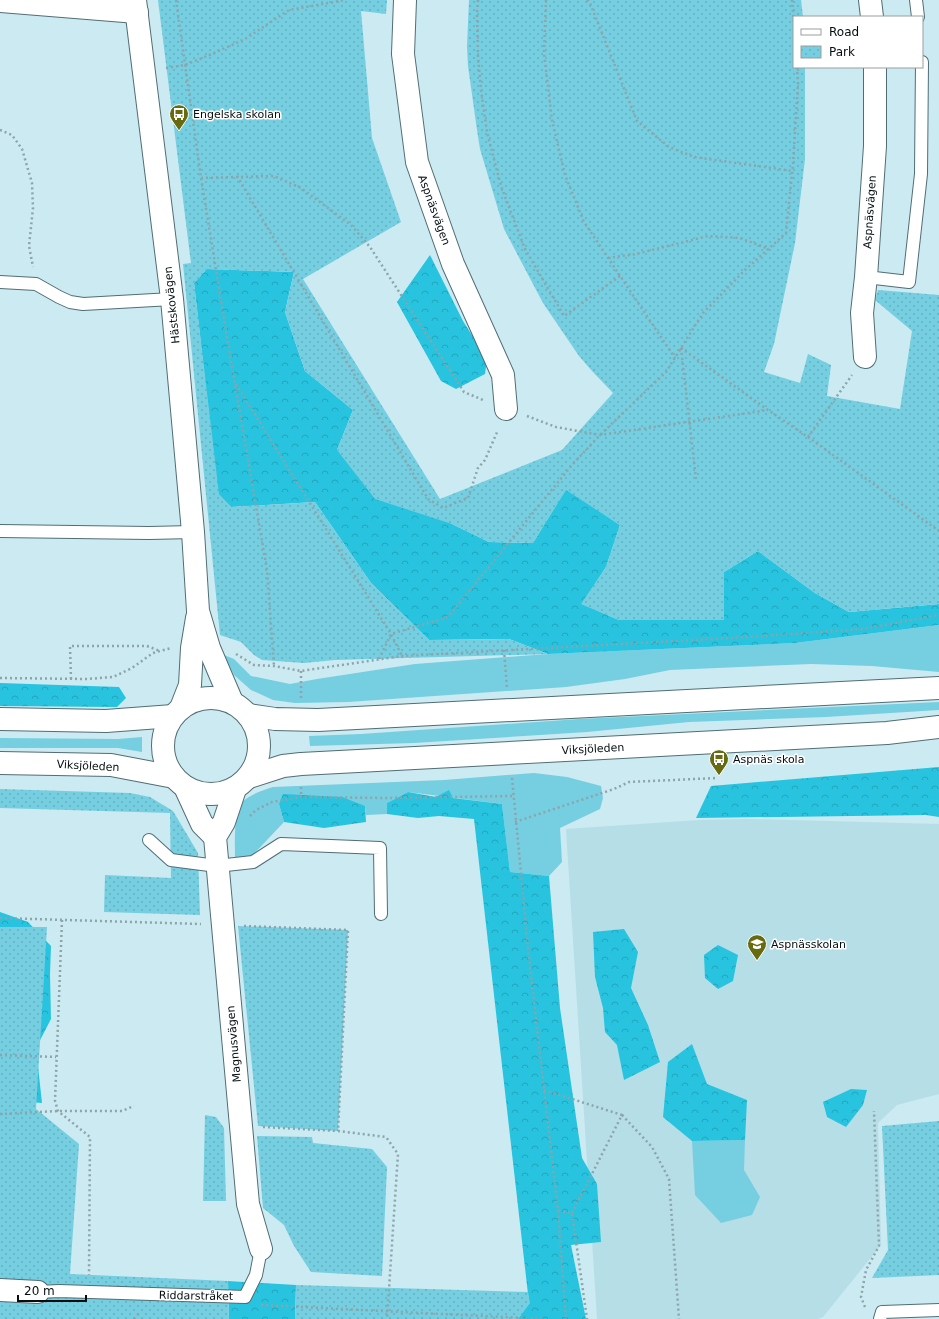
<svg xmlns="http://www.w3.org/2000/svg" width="939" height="1319" font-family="'DejaVu Sans',sans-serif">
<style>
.built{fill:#b5dee7}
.grass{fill:#76cee1}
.forest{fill:url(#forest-crowns)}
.park{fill:url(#park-dots)}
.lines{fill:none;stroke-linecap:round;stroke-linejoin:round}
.lane-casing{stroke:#516d74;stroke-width:14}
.street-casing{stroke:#516d74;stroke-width:24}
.secondary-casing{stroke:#516d74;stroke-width:24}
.path{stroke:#8ca4aa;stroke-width:2.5;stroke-dasharray:2 3;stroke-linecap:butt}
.lane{stroke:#fff;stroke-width:12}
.street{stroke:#fff;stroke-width:22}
.secondary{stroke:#fff;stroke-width:22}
.labels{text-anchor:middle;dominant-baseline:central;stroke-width:3;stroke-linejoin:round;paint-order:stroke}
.poi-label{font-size:11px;fill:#040e10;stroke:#fff;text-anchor:start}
.street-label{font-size:11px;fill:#040e10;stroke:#fff}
</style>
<defs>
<pattern id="forest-crowns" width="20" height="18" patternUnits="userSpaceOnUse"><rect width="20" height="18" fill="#28c3de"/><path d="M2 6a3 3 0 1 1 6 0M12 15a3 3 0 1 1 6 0" fill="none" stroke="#22a6bd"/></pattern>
<pattern id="park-dots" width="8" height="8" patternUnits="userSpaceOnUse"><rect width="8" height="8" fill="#76cee1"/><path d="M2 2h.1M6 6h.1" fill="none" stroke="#64b0c0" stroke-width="1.8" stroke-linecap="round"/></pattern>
</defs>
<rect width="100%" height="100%" fill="#cbeaf1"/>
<path class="built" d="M748,819L939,824V1094L897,1105L878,1123L881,1245L823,1317L818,1319H597L566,829L699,820Z"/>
<g class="grass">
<path d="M939,625V672L872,666L811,664L670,670L625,679L566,687L348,702L295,703L273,700L251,690L234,675L224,655L234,659L251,676L290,684L317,679L415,664L548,654L795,643Z"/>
<path d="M939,702V710L826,717L689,722L587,732L414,743L310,746L309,736L361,734L579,719Z"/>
<path d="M142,737V752L118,748H0V738L118,739Z"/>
<path d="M534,773L567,777L601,786L603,798L600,809L560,828L562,862L549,876L510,872L502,804L408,792L387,803V814L366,815L365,806L279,804L284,822L249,859H235C235,849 234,811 240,804C248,795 261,791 273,787L444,780Z"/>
<path d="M745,1140L744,1170L760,1197L752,1215L721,1223L695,1195L692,1141Z"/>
</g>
<g class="forest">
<path d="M430,255L463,321L487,359L485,374L456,389L441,381L397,302Z"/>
<path d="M207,269L294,272L285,312L305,371L353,410L337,450L452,524L489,542L533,543L566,489L620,525L606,567L582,604L619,620L724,619V572L758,551L815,593L849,612L939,604V625L795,643L548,654L509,639L429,640L371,583L315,502L231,507L218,494L194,283Z"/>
<path d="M0,683L119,687L126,698L117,707L0,706Z"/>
<path d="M939,767V817L926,815L696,818L711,786Z"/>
<path d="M449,790L453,798L502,804L510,872L549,876L560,1008L582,1158L597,1184L601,1242L571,1245L586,1319H518L529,1303L474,819L439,816L418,818L387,814V803L408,792L436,797Z"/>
<path d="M283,794L342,797L365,806L366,822L324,828L284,822L279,804Z"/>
<path d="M0,912L28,922L51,946L50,974L51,1019L36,1048L42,1103L0,1100Z"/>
<path d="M624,929L638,952L631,988L648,1025L660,1062L624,1080L617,1045L605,1032L603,1008L595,977L593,932Z"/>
<path d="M718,945L738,955L733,981L718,989L705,978L704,955Z"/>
<path d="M692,1044L707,1084L747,1100L745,1140L692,1141L663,1117L668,1062Z"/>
<path d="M851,1089L867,1090L863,1105L846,1127L827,1117L823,1102Z"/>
<path d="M228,1281L296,1285L295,1319H229Z"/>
</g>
<g class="park">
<path d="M158,0H387L386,14L361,11L372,138L401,222L303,279L440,499L562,450L613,393L592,371L579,356L543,303L504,229L480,149L477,130L468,66L467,47L469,0H801L803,17H794V67H805V159L795,243L774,344L764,372L800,383L808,354L831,365L827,396L900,409L912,331L875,300L878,290L939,295V604L849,612L815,593L758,551L724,572V620H619L581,604L606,567L620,525L566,490L533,543L489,542L452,524L375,499L337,450L353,410L305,371L285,312L294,272L207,269L194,283L219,494L231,507L315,502L371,583L429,640L509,639L548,654L335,660L304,663L262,660L254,655L241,642L220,635L183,264L191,263Z"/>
<path d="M0,789L130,793L150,797L173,811L198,853L200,915L104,912L105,875L171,878L170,813L0,808Z"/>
<path d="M238,926L348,930L338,1131L258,1126Z"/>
<path d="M0,927H47L36,1109L79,1144L70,1274L228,1281L229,1319H0Z"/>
<path d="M205,1115L216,1117L224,1128L226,1201H203Z"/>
<path d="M939,1121V1275L872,1278L888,1250L882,1126Z"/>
<path d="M257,1136L312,1137L313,1143L372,1149L387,1167L382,1276L311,1272L294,1246L284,1225L263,1208Z"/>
<path d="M296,1285L528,1292L530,1303L518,1319H295Z"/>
</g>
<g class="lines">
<defs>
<g id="lane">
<path d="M916,0L918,17"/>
<path d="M866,277L909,282L921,174L922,62"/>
<path d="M0,282L36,284L59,297L70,302L83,304L172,299"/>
<path d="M0,531L149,533L193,532"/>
<path d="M149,840L171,860L217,866L253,862L281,844L380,848L381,914"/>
<path d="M38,1292L59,1291L245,1297L256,1275L261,1249"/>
<path d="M880,1319L882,1312L939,1310"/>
</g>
<g id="street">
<path d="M135,0L172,299L193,532L198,611L209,648L232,702"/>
<path d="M405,0L403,54L417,162L453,264L503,375L506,409"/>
<path d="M870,0L872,17"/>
<path d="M0,1L137,12"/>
<path d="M865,357L862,313L866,277L875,146V67"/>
<path d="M181,708L190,685L192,648L197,618"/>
<path d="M185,787L202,824L215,837"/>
<path d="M235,789L224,822L215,837L248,1204L261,1249"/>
<path d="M0,1290L38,1292"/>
</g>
<g id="secondary">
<circle cx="211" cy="746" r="48"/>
<path d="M248,715L275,719L318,720L939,688"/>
<path d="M0,719L106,721L173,716"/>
<path d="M0,763L111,765L174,777"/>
<path d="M249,777L283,766L301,764L887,733L939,727"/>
</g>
</defs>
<use href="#lane" class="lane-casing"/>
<use href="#street" class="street-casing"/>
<use href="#secondary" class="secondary-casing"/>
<g class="path">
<path d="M176,0L201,178L229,349L267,570L274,666"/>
<path d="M478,0L477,13L478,56L481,90L487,132L501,186L525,249L564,316L620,276"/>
<path d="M546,0L544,53L552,120L565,175L584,222L675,358"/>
<path d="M587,0L590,3L637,121L669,147L694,157L793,171"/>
<path d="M792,0L794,25"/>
<path d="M166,68L185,65L212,54L245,39L289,10L345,0"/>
<path d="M0,130L12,135L22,149L32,183L33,208L29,246L33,267"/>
<path d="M237,176L428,499L443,508L468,498L478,468L485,460L498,430"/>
<path d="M201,178L274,176L301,188L351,225L370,247L464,392L483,400"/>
<path d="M608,258L636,254L708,236L740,238L769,249"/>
<path d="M681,348L768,410L808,437L939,531"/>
<path d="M681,348L696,479"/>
<path d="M236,384L391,634L402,656"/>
<path d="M527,416L556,427L600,435L768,410"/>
<path d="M808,437L852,375"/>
<path d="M504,650L507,688"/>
<path d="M236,654L254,665L274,666L301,671L402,656L747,637L863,629L939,615"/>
<path d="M379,659L391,634L448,617L572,465L600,435L666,372L703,313L745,270L786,233L793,164L798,84L797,67"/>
<path d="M301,671V698"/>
<path d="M0,678L87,679L113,677L132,668L153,653L171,648"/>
<path d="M71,679L70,646H147L160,651"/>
<path d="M512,778L529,958L558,1211L566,1319"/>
<path d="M301,787V797"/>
<path d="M250,816L256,810L272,802L301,797L386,798L513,796"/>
<path d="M515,822L614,789L629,782L717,778"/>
<path d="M0,918L201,924"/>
<path d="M62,920L55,1101L58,1111L90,1137L89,1275"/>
<path d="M244,926L348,930L338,1131"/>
<path d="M0,1055L56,1057"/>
<path d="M544,1090L622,1115L572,1213"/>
<path d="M0,1114L58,1111H122L134,1106"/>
<path d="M622,1115L652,1147L669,1179L679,1319"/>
<path d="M263,1127L338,1131L386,1137L398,1154L387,1319"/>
<path d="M558,1211L572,1213L587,1319"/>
<path d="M261,1305L544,1319"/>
<path d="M865,1307L861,1297L866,1270L879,1246L874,1111"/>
<path d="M134,1319L140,1312"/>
</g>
<use href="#lane" class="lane"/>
<use href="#street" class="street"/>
<use href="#secondary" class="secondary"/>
</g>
<defs>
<symbol id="bus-pin" viewBox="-11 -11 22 30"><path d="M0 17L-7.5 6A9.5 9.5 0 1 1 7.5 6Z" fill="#666b0f" stroke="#fff"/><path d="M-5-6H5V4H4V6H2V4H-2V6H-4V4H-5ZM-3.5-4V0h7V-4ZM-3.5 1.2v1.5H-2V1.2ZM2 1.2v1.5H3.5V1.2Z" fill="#fff"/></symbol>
<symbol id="school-pin" viewBox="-11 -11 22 30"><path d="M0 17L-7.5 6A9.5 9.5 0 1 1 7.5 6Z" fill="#666b0f" stroke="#fff"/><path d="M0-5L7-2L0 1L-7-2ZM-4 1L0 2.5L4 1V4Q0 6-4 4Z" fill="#fff"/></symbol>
</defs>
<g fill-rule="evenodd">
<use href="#bus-pin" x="168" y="103" width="22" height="30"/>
<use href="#bus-pin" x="708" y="748" width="22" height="30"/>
<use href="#school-pin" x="746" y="933" width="22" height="30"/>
</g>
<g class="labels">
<g class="poi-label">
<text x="193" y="114">Engelska skolan</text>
<text x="733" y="759">Aspnäs skola</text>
<text x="771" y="944">Aspnässkolan</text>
</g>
<g class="street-label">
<text transform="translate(434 210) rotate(70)">Aspnäsvägen</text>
<text transform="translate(870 212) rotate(-86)">Aspnäsvägen</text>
<text transform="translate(172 305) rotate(-96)">Hästskovägen</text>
<text transform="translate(593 749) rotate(-3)">Viksjöleden</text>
<text transform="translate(88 766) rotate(3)">Viksjöleden</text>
<text transform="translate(234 1044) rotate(-95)">Magnusvägen</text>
<text transform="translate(196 1296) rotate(1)">Riddarstråket</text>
</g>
</g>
<rect x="793" y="16" width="130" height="52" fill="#ffffff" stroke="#9b9f9f"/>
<rect x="801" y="29" width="20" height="6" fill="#ffffff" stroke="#9b9f9f"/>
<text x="829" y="36" font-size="12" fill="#040e10">Road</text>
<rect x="801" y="46" width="20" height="12" fill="url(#park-dots)" stroke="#9b9f9f"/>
<text x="829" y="56" font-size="12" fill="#040e10">Park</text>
<path d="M18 1295v6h68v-6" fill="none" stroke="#040e10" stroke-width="2"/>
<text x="24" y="1295" font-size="12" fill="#040e10" stroke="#ffffff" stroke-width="3" paint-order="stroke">20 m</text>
</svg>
